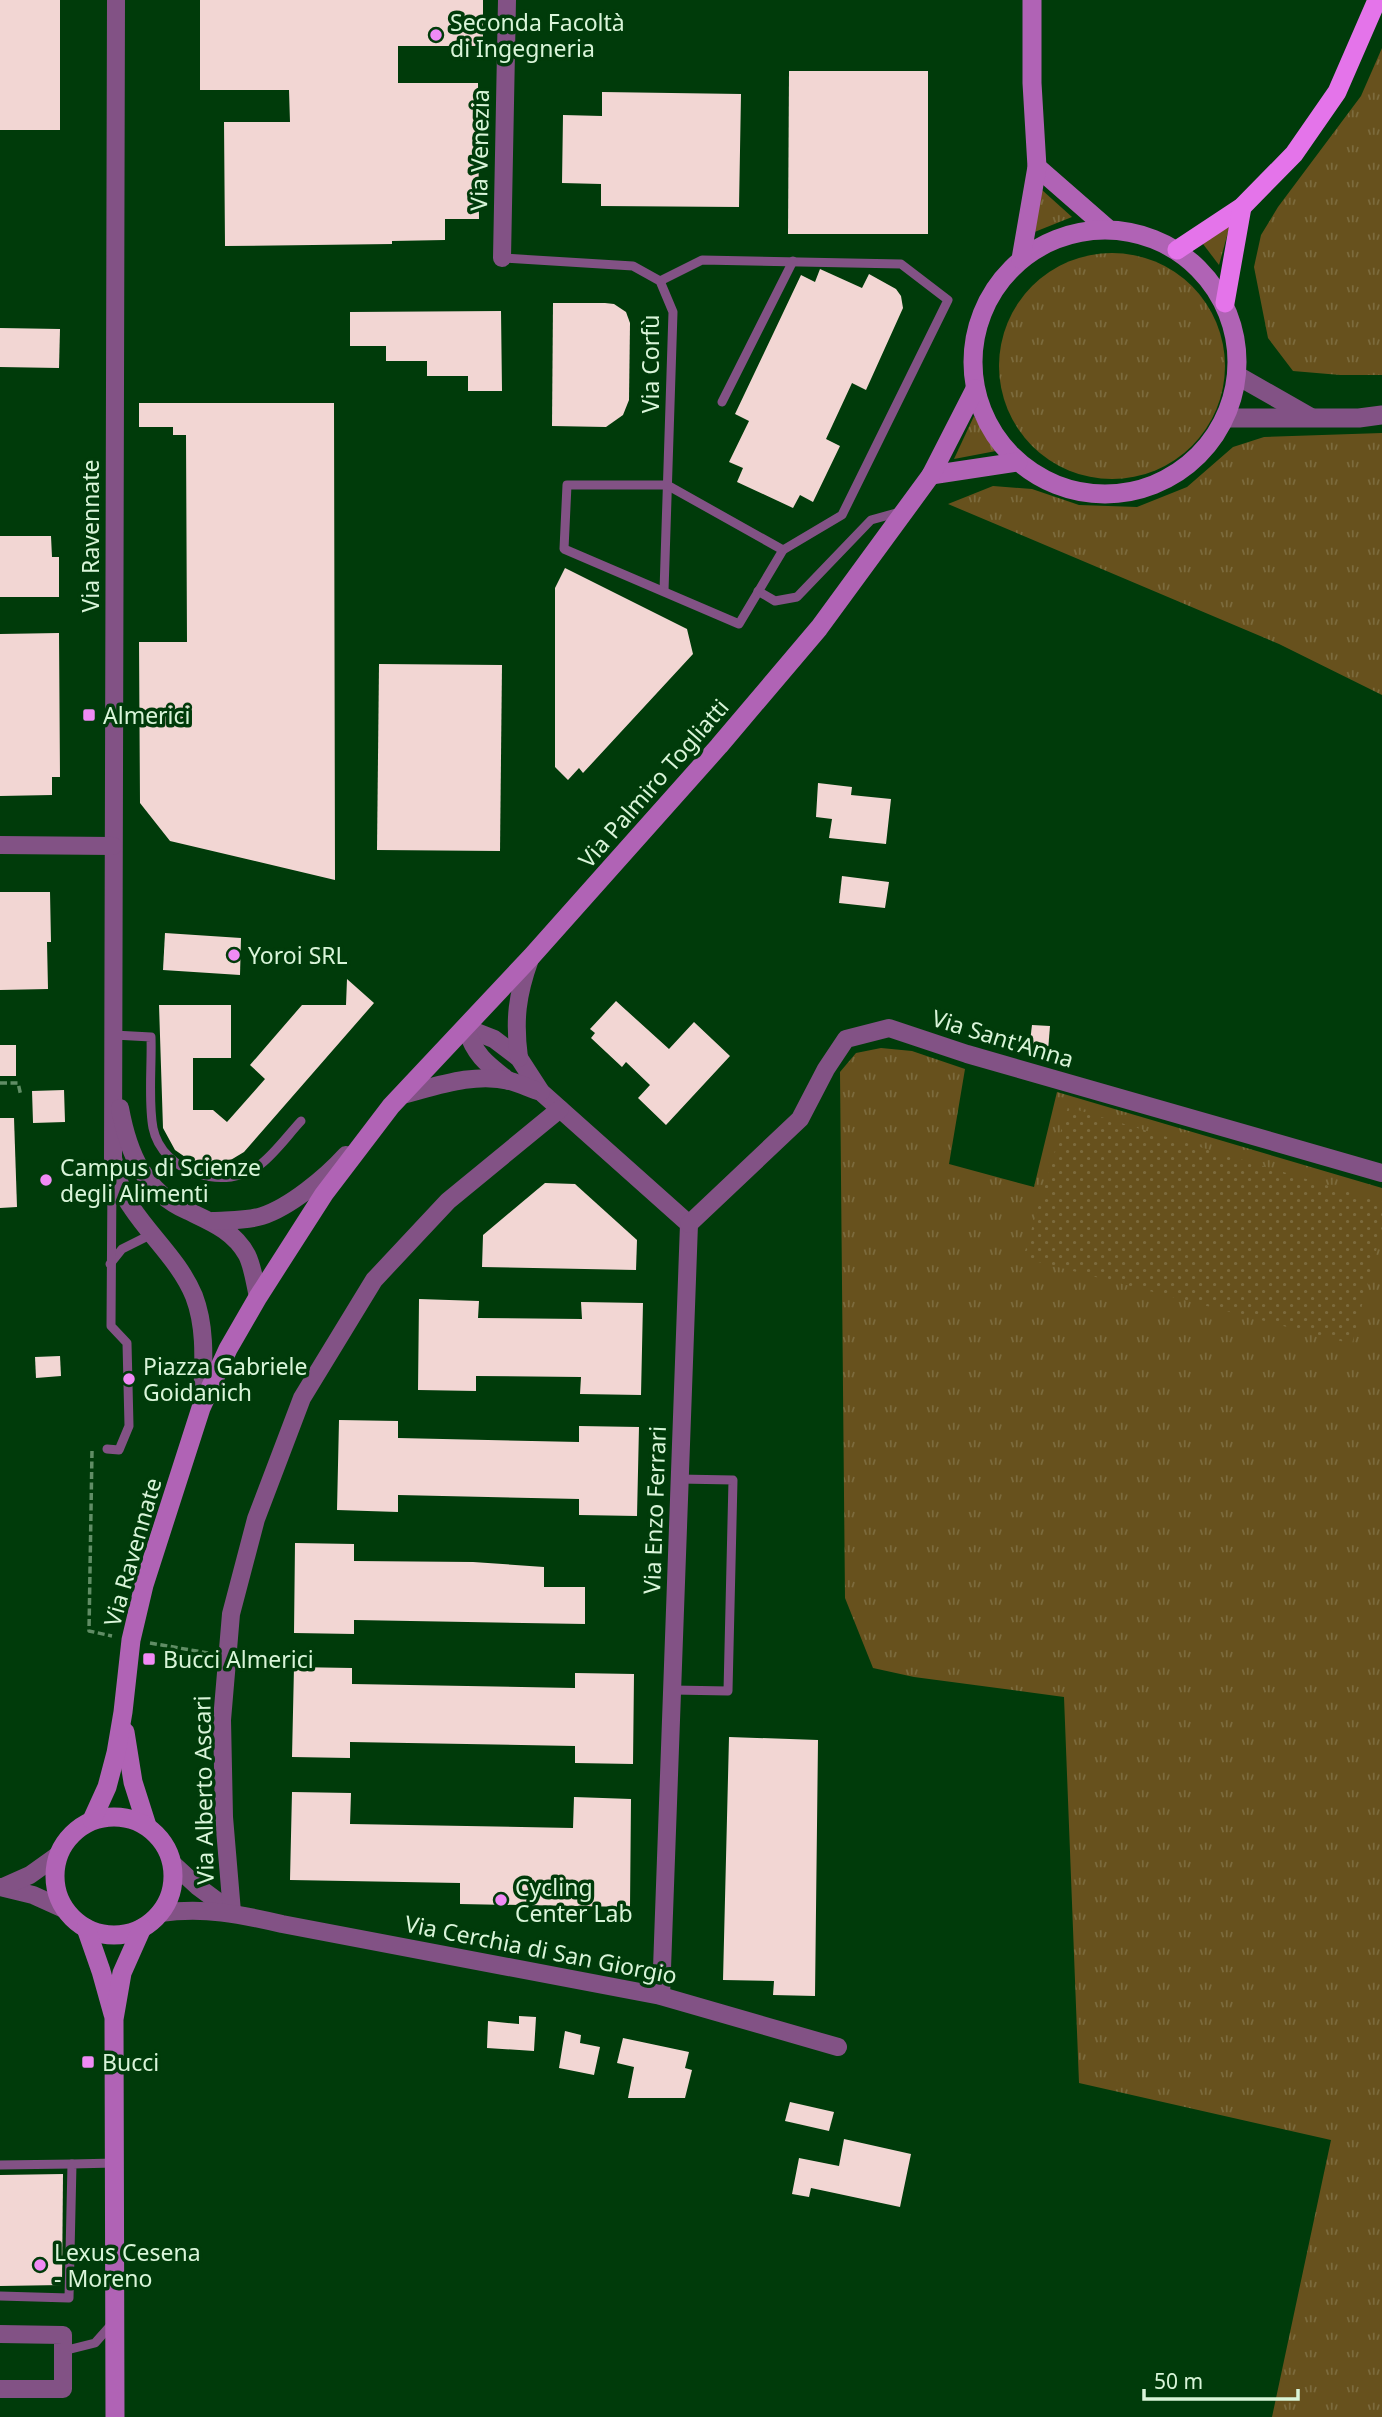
<svg xmlns="http://www.w3.org/2000/svg" width="1382" height="2417" font-family="'Noto Sans',sans-serif">
<style>
.grass{fill:url(#grass-tufts)}
.garden{fill:url(#garden-dots)}
.building{fill:#f2d6d3}
.lines{fill:none;stroke-linecap:round;stroke-linejoin:round}
.path{stroke:#608d65;stroke-width:3.5;stroke-dasharray:7 3.5;stroke-linecap:butt}
.service{stroke:#825285;stroke-width:9}
.minor{stroke:#825285;stroke-width:18}
.tertiary{stroke:#825285;stroke-width:19}
.secondary{stroke:#b063b5;stroke-width:19}
.trunk{stroke:#e474ea;stroke-width:19}
.poi-dot{fill:#f08bf5;stroke:#003b0a;stroke-width:2.5}
.labels{text-anchor:middle;dominant-baseline:central;stroke-width:7;stroke-linejoin:round;paint-order:stroke}
.poi-label{font-size:23px;fill:#d9f5d9;stroke:#003b0a;text-anchor:start}
.street-label{font-size:23px;fill:#d9f5d9;stroke:#003b0a}
</style>
<defs>
<pattern id="grass-tufts" width="24" height="20" patternUnits="userSpaceOnUse" patternTransform="scale(1.75)"><rect width="24" height="20" fill="#67511d"/><path d="M3 7l-1-3M5 7V3M7 7l1-3M15 17l-1-3M17 17v-4M19 17l1-3" fill="none" stroke="#7c6b3d"/></pattern>
<pattern id="garden-dots" width="8" height="8" patternUnits="userSpaceOnUse" patternTransform="scale(1.75)"><rect width="8" height="8" fill="#67511d"/><path d="M2 2h.1M6 6h.1" fill="none" stroke="#7c6b3d" stroke-width="1.8" stroke-linecap="round"/></pattern>
</defs>
<rect width="100%" height="100%" fill="#003b0a"/>
<g class="grass">
<path d="M1382,48V375H1340L1293,371L1268,338L1254,267L1261,235L1278,207L1361,96Z"/>
<path d="M1042,190L1072,217L1032,233Z"/>
<path d="M1230,225L1219,265L1200,240Z"/>
<circle cx="1112" cy="366" r="113"/>
<path d="M974,416L996,451L954,459Z"/>
<path d="M1382,433V695L1279,644L948,504L993,486L1032,489L1079,505L1137,507L1187,487L1233,447L1264,437Z"/>
<path d="M881,1048L912,1051L965,1069L949,1164L1034,1187L1057,1092L1382,1188V2417H1272L1331,2140L1079,2083L1064,1697L914,1677L873,1668L845,1598L840,1072L856,1053Z"/>
</g>
<path class="garden" d="M1068,1107L1382,1202V1228L1352,1344L1023,1258Z"/>
<g class="building">
<rect x="0" y="0" width="60" height="130"/>
<path d="M200,0H483V46H398V83H478L479,219H445V240L392,241V244L225,246L224,122H290L289,90H200Z"/>
<path d="M789,71H928V234H788Z"/>
<path d="M602,92L741,94L739,207L601,206V184L562,183L563,115L602,116Z"/>
<path d="M820,269L862,288L869,274L896,289L901,296L903,308L866,390L852,383L826,439L840,446L813,502L800,495L793,508L737,482L743,468L729,462L749,421L735,414L801,275L815,282Z"/>
<path d="M553,303H605L614,304L626,312L630,323L629,400L623,415L606,427L552,426Z"/>
<path d="M501,311L502,391H468V376H427V361H386V346H350V312Z"/>
<path d="M0,328L60,329L59,368L0,367Z"/>
<path d="M139,403H334L335,880L170,841L140,803L139,642H187L186,435H173V427H139Z"/>
<path d="M0,536H51L52,557H59V597H0Z"/>
<path d="M565,568L687,629L693,654L583,773L579,768L568,780L555,767V588Z"/>
<path d="M59,633L60,777H52V795L0,796V634Z"/>
<path d="M379,664L502,665L500,851L377,850Z"/>
<path d="M818,783L852,787L851,795L891,799L886,844L829,838L832,819L816,817Z"/>
<path d="M842,876L889,882L885,908L839,903Z"/>
<path d="M0,892H50L51,942H47L48,989L0,990Z"/>
<path d="M165,933L241,938L240,975L163,970Z"/>
<path d="M347,979L374,1003L244,1152L229,1161L209,1165L188,1159L175,1150L163,1128L159,1005H231V1058H193V1110H213L227,1122L265,1079L250,1065L302,1005H346Z"/>
<path d="M616,1001L669,1049L694,1022L730,1056L666,1125L638,1098L650,1085L626,1062L622,1067L591,1038L595,1033L590,1029Z"/>
<path d="M1032,1025L1050,1026L1048,1051L1029,1050Z"/>
<rect x="0" y="1045" width="16" height="31"/>
<path d="M64,1090L65,1122L33,1123L32,1091Z"/>
<path d="M0,1118H14L17,1207L0,1208Z"/>
<path d="M545,1183L575,1184L637,1240L636,1270L482,1267L483,1235Z"/>
<path d="M419,1299L479,1301L478,1318L582,1319L581,1302L643,1303L641,1395L580,1394L581,1377L476,1376V1391L418,1390Z"/>
<path d="M60,1356L61,1376L36,1378L35,1357Z"/>
<path d="M339,1420L398,1421V1438L579,1442V1426L639,1427L637,1516L579,1515V1499L398,1495V1512L337,1510Z"/>
<path d="M295,1543L354,1544V1561L473,1562L544,1567V1587H585V1624L354,1620V1634L294,1633Z"/>
<path d="M294,1667L352,1668V1684L575,1688V1673L634,1674L633,1764L575,1763V1746L350,1742V1758L292,1757Z"/>
<path d="M729,1737L818,1740L815,1996L773,1995L774,1981L723,1980Z"/>
<path d="M292,1792L351,1793L350,1824L573,1828L574,1797L631,1799L630,1907L460,1904V1883L290,1880Z"/>
<path d="M519,2016L536,2017L534,2051L487,2048L488,2021L519,2024Z"/>
<path d="M565,2031L581,2035L580,2043L600,2047L594,2075L559,2068Z"/>
<path d="M623,2038L689,2052L685,2068L692,2070L685,2098H628L634,2067L617,2063Z"/>
<path d="M790,2102L834,2112L829,2131L785,2121Z"/>
<path d="M844,2139L911,2154L900,2207L811,2188L809,2197L792,2194L799,2158L839,2166Z"/>
<path d="M63,2174L62,2285L0,2286V2175Z"/>
</g>
<g class="lines">
<g class="path">
<path d="M0,1083H18L21,1096"/>
<path d="M92,1451L89,1631L112,1636"/>
<path d="M150,1643L208,1653"/>
</g>
<g class="service">
<path d="M502,258L633,266L660,281L673,312L664,591"/>
<path d="M660,281L702,260L901,264L948,300L842,515L783,550"/>
<path d="M722,402L793,261"/>
<path d="M567,485H667L783,550L739,624L564,549Z"/>
<path d="M758,591L775,601L797,597L871,520L900,512"/>
<path d="M114,1035L151,1037C152,1064 148,1102 153,1128C162,1173 227,1193 261,1164C276,1152 288,1135 301,1121"/>
<path d="M110,1264L122,1249L152,1234"/>
<path d="M107,1449L119,1450L129,1426L127,1343L111,1326L112,1177"/>
<path d="M673,1690L728,1691L733,1480L679,1479"/>
<path d="M0,2165L72,2164"/>
<path d="M0,2296L69,2298L72,2164L115,2163"/>
<path d="M63,2351L95,2343L111,2325"/>
</g>
<g class="minor">
<path d="M116,0L113,1158C117,1175 121,1193 132,1208C152,1238 180,1262 194,1296C207,1330 203,1367 202,1403"/>
<path d="M502,258L507,0"/>
<path d="M0,845L113,846"/>
<path d="M466,1028L494,1039L519,1058L541,1092L689,1224L661,1996"/>
<path d="M466,1028C475,1056 487,1064 509,1081"/>
<path d="M519,1058C514,1020 517,995 530,959"/>
<path d="M402,1095C437,1086 475,1072 510,1081C521,1084 531,1089 541,1092"/>
<path d="M120,1108C128,1152 144,1192 188,1211C211,1222 234,1231 247,1255C253,1267 255,1284 258,1297"/>
<path d="M213,1221C229,1220 246,1221 262,1216C290,1207 326,1177 346,1155"/>
<path d="M689,1224L800,1119L826,1069L846,1039L889,1028L967,1054L1382,1173"/>
<path d="M172,1863L197,1886L232,1912"/>
<path d="M0,1887L33,1895L64,1909"/>
<path d="M3,1887L30,1875L58,1855"/>
<path d="M232,1912L224,1817L222,1720L231,1614L256,1519L302,1398L374,1280L448,1201L560,1109"/>
<path d="M160,1913C205,1907 239,1914 282,1924L661,1996L838,2047"/>
<path d="M0,2334L63,2335V2389H0"/>
</g>
<g class="tertiary">
<path d="M1238,376L1310,417"/>
<path d="M1226,418H1359L1382,415"/>
</g>
<g class="secondary">
<path d="M1037,167L1108,229"/>
<circle cx="1105" cy="362" r="132"/>
<path d="M1021,259L1037,167L1032,83V0"/>
<path d="M931,475L1018,462"/>
<path d="M125,1732L133,1782L147,1826"/>
<circle cx="114" cy="1876" r="59"/>
<path d="M92,1820L107,1787L116,1753L123,1712L131,1640L144,1585L201,1408L228,1349L258,1297L324,1194L391,1106L531,957L719,746L819,628L931,475L975,389"/>
<path d="M86,1928L101,1971L113,2014"/>
<path d="M115,2417L114,2019L122,1973L142,1928"/>
</g>
<g class="trunk">
<path d="M1177,250L1242,207L1294,154L1337,92L1377,0"/>
<path d="M1225,303L1242,207"/>
</g>
</g>
<g class="poi-dot">
<circle cx="436" cy="35" r="7"/>
<rect x="82" y="708" width="14" height="14" rx="3.5"/>
<circle cx="234" cy="955" r="7"/>
<circle cx="46" cy="1180" r="7"/>
<circle cx="129" cy="1379" r="7"/>
<rect x="142" y="1652" width="14" height="14" rx="3.5"/>
<circle cx="501" cy="1900" r="7"/>
<rect x="81" y="2055" width="14" height="14" rx="3.5"/>
<circle cx="40" cy="2265" r="7"/>
</g>
<g class="labels">
<g class="poi-label">
<text x="450" y="22">Seconda Facoltà<tspan x="450" dy="26">di Ingegneria</tspan></text>
<text x="103" y="715">Almerici</text>
<text x="248" y="955">Yoroi SRL</text>
<text x="60" y="1167">Campus di Scienze<tspan x="60" dy="26">degli Alimenti</tspan></text>
<text x="143" y="1366">Piazza Gabriele<tspan x="143" dy="26">Goidanich</tspan></text>
<text x="163" y="1659">Bucci Almerici</text>
<text x="515" y="1887">Cycling<tspan x="515" dy="26">Center Lab</tspan></text>
<text x="102" y="2062">Bucci</text>
<text x="54" y="2252">Lexus Cesena<tspan x="54" dy="26">- Moreno</tspan></text>
</g>
<g class="street-label">
<text transform="translate(479 150) rotate(-89)">Via Venezia</text>
<text transform="translate(650 364) rotate(-90)">Via Corfù</text>
<text transform="translate(90 536) rotate(-90)">Via Ravennate</text>
<text transform="translate(653 783) rotate(-49)">Via Palmiro Togliatti</text>
<text transform="translate(1003 1038) rotate(17)">Via Sant'Anna</text>
<text transform="translate(654 1510) rotate(-88)">Via Enzo Ferrari</text>
<text transform="translate(132 1552) rotate(-74)">Via Ravennate</text>
<text transform="translate(203 1790) rotate(-91)">Via Alberto Ascari</text>
<text transform="translate(541 1949) rotate(11)">Via Cerchia di San Giorgio</text>
</g>
</g>
<path d="M1144 2389v10h154v-10" fill="none" stroke="#d9f5d9" stroke-width="3.5"/>
<text x="1154" y="2389" font-size="21" fill="#d9f5d9" stroke="#003b0a" stroke-width="5" paint-order="stroke">50 m</text>
</svg>
